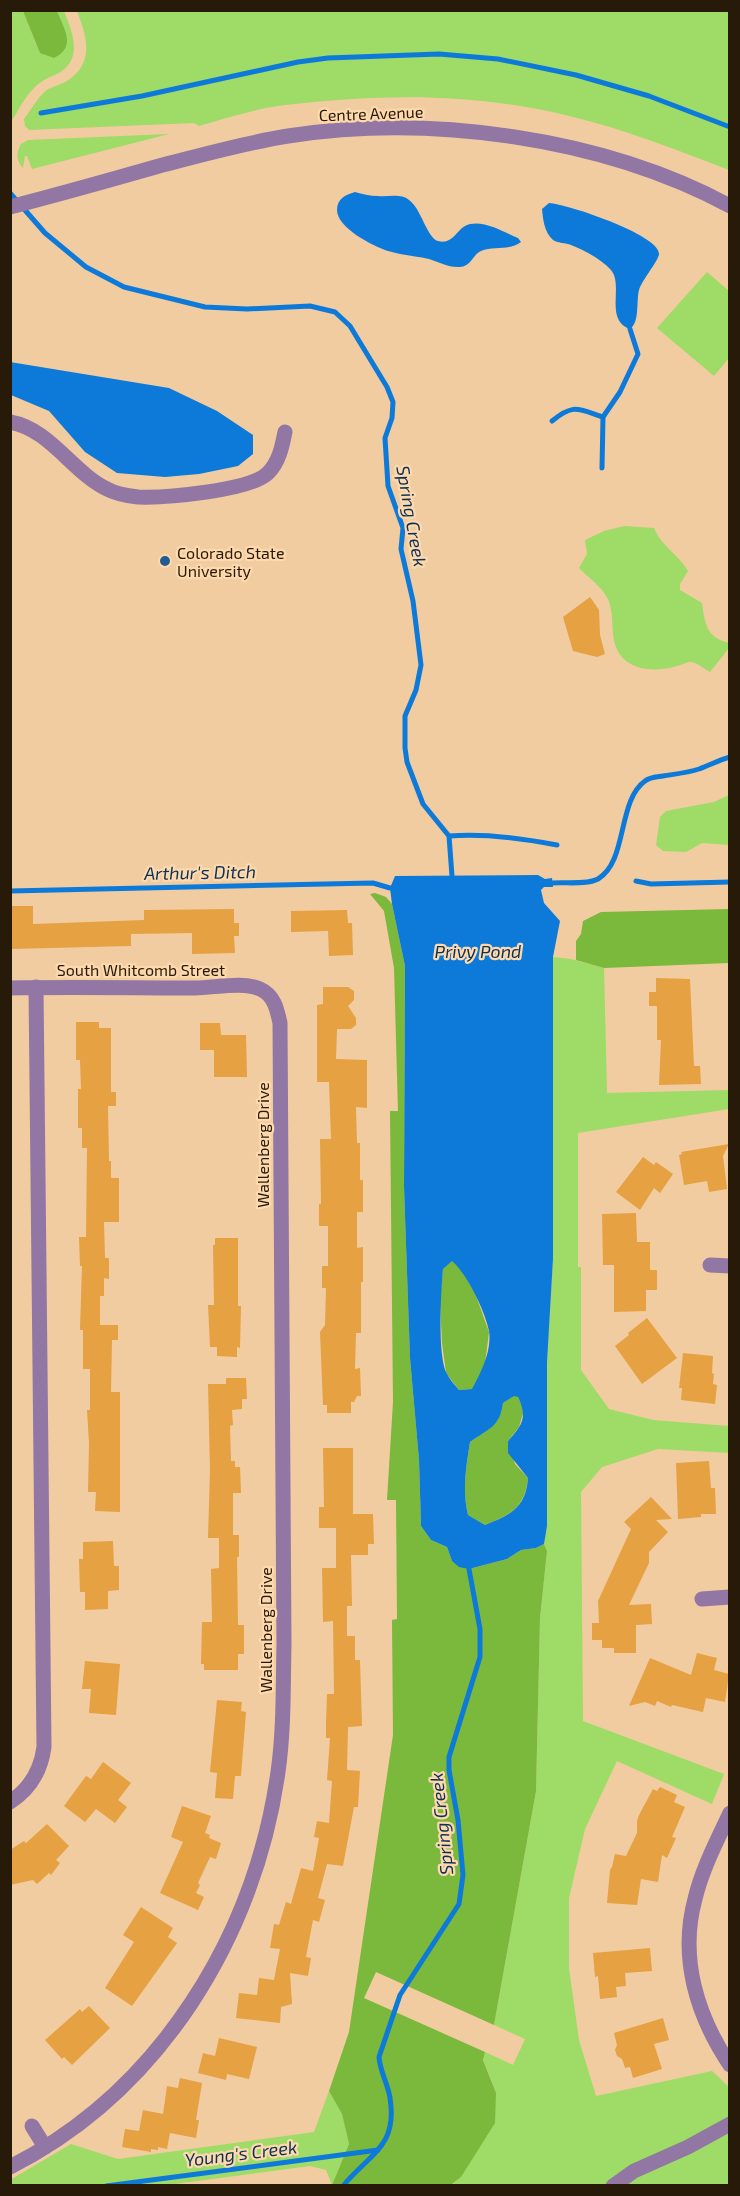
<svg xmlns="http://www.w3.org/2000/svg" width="740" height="2196" font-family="'Exo 2',sans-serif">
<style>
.green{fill:#9edb67}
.forest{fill:#7ab93b}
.water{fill:#0d7ad9;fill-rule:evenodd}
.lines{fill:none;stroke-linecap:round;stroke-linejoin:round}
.stream{stroke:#0d7ad9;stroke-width:5}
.building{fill:#e5a142}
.minor{stroke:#9276a4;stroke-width:15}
.poi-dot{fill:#245a92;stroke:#fed9ad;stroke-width:2}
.labels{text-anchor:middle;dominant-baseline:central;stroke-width:4.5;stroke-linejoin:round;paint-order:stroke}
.street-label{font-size:16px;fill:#271a09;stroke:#fed9ad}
.poi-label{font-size:16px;fill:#271a09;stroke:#fed9ad;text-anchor:start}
.water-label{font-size:18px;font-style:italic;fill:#0c3157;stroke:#fed9ad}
</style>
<rect width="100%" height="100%" fill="#f1cca0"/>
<g class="green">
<path d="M11,11H23L40,53L66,36L57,11H64C72,32 84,58 59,73C50,77 42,80 35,87C25,96 18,111 11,122Z"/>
<path d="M77,11H729V170C677,150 624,129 569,116C493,97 415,94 338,100C312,102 286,104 261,109C240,114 219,120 199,126L194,123L29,130L25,126L24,119C31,110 39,95 48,89C55,86 63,84 70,79C95,60 86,35 77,11Z"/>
<path d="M169,134L32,169L27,156H25L23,168C16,160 16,153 21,144L28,140Z"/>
<path d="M707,272L729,291V358L714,376L657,328Z"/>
<path d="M624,526L654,528C661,546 679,555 688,571L680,584V590L702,603C705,624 706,637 729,643V648L710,672C704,669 696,661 689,662C687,662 682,665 680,665C664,671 640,672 626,661C606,644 617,620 608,599C602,587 589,578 579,568L587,554L585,540L604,531Z"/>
<path d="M729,795V845L702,843L686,852L663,851L656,845L660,817L666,811L714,802Z"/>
<path d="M553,957L571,959L604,968L607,1093L729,1090V1109L578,1133V1267H581V1370L609,1409L653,1420L729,1426L730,1453L658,1449L602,1467L581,1492L583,1721L724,1774L712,1804L617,1761L585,1829L569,1898V1968L579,2040L596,2096L712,2071L729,2087V2185L451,2186L461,2177L496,2093L483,2059L485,2052L513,2065L525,2039L494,2025L536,1791L540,1618L547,1551L544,1544L547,1510V1363L553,1259Z"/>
<path d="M329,2091L342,2114L349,2144L332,2185L326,2170L310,2166L160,2186H11L10,2180L71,2144L118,2159L314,2132Z"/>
</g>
<g class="forest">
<path d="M23,11H57C64,29 77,47 54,58L40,53Z"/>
<path d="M375,893L386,897L392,904L405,966L404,1187L410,1358L419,1460L421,1526L431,1540L447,1547L452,1561L469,1569L507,1559L521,1550L536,1548L544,1544L547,1551L540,1618L536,1791L494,2025L376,1972L364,1998L485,2052L483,2060L496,2093L495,2123L461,2177L451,2185H332L349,2144L342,2114L329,2091L349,2032L393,1735L392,1620L397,1619L396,1500H387L393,1402L390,1111H398L394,968L384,911L370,894Z"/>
<path d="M729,909V963L604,968L576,960V941L581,934L583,921L601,912Z"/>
<path d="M452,1260L460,1268L475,1293L489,1332L485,1364L473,1389L459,1390L446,1373L442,1343L440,1302L443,1269Z"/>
<path d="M515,1395L518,1397L524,1410L519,1427L508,1441L515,1464L528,1478C525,1508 510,1515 485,1525L468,1515C462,1490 466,1467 470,1442C488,1429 500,1426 503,1403Z"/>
</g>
<g class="water">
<path d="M355,192C362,194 370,196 378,196C388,197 401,193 409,200C421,208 427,238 438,241C452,245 457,230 465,226C481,218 503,232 518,238L521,242C509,251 494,246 481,251C472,255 472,266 460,267C449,268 439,262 429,259C416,256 401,255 388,251C373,246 337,228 337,210C337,199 345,195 355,192Z"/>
<path d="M549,203C567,204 660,235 659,254C659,260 642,280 639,290C636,302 640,322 630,329C604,320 624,285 611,270C601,259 584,250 571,245C566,243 557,243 553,240C544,232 543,219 542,209Z"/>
<path d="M10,362L169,388L217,411L253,435V454L238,466L199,474L165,477L117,473L85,452L49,411L11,395Z"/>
<path d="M538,875L545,879L552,878L553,887H544L541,890L544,903L560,921L553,957V1259L547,1363V1526L544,1544L536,1548L521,1550L507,1559L469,1569L459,1567L452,1561L447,1547L431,1540L421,1526L419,1460L410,1358L404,1187L405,966L392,904L390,888L395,876ZM452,1261C467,1274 485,1311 489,1331C492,1351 481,1372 472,1389L459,1390C455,1385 450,1380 447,1374C437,1356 441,1292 443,1269ZM514,1396L518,1397C528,1418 522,1425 508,1441V1453L528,1478C526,1508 510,1515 485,1525L468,1515C462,1490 466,1467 470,1442C488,1429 500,1427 503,1403Z"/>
</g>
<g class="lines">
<g class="stream">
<path d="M41,113L142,96L298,62L328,58L439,54L498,59L576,75L649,96L730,127"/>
<path d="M10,193L45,233L86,267L124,287L205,307L247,309L310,306L335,312L350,326L387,387L393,402L392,418L385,438L388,486L403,528L401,549L413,601L421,665L416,690L405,716V748L407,762L423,804L449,836L452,876"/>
<path d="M552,421C574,403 578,409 603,417"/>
<path d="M602,468L603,417L620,392L638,354L630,329"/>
<path d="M449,836C485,833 521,838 557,845"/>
<path d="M636,881L651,884L730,882"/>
<path d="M552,883C566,882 587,885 598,879C628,861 617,801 645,781C650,777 657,777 663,776C675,774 687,773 699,769C710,765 719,760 730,757"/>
<path d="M10,891L373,883L390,888"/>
<path d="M106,2186L378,2150"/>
<path d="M343,2186C369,2154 398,2147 390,2098C388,2084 380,2072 379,2057L400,1995L459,1904L463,1875L458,1820L449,1770V1757L480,1657V1629L469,1569"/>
</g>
</g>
<g class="building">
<path d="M590,597L599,610L600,635L605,654L597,657L573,651L563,617Z"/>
<path d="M10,906H33V924L144,920V910L234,909V923H239V936H234L235,953L192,954V933L131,934V946L10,949Z"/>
<path d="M347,910L348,923H352L353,955L329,956L328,931L291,932V911Z"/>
<path d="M656,978L690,979L694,1066H700L701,1084L659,1085L661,1040H657V1006H649V992H656Z"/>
<path d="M323,987H348L354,991V1000L348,1006L356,1018V1025L351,1029H337L336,1059L367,1060V1108L356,1107L357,1143H360V1180H363V1212H357V1248L363,1247V1282H361V1333H356L355,1369L360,1368L361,1396H357L354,1402H351V1413H327V1405H323L320,1332L325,1325L326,1288H322V1266H328V1226H319V1204H321L320,1139H331L329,1082H317V1005L323,1004Z"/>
<path d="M76,1022H99V1028H111V1092H116V1106H108L109,1161H111V1178H119V1222H104L105,1258H109V1279L104,1278V1296H100V1325H118V1340H112L111,1392H120V1512L95,1511L96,1492H88L89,1443L87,1410H90V1369H83V1330H80L82,1266H80L79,1237H86L87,1148H82V1128H78V1089H81L80,1060H76Z"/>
<path d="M200,1023H220L221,1035H246L247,1077H214V1050H200Z"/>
<path d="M729,1144L723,1156L727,1189L709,1192L707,1181L684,1185L679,1155L682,1154L681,1152Z"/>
<path d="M643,1157L654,1165L656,1162L673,1174L660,1193L654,1188L640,1210L616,1192Z"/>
<path d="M636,1213L637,1242H650V1270H657V1290H646V1311L614,1312V1265H603L602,1214Z"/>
<path d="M215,1238H238V1306H241L240,1348L237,1347V1357L217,1356V1347H210L208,1305H214L213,1245H215Z"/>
<path d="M647,1318L677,1358L642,1384L615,1346L629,1335L628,1333Z"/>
<path d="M683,1353L713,1356L712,1373L714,1374L713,1384L717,1385L715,1404L681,1400L682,1388H679Z"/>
<path d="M226,1378H246L247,1399H242V1409L232,1410L233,1425L230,1426L231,1461H235V1467H240L241,1493H233V1535H239V1557H237L238,1625H244V1654H238V1670H204V1664H201L202,1622H212L211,1569L219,1568V1538H208L210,1471L208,1384H226Z"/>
<path d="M323,1448H353V1514H373L374,1544H368V1555H351L352,1606H347V1636H355V1660H360L362,1726L348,1727L347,1770L360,1771L358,1807H354L343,1866L327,1864L318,1898L325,1900L319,1922L313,1920L306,1957L311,1958L308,1976L290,1973L292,2004L281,2007L280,2023L236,2018L239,1993L257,1995L259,1978L274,1980L280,1949L270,1948L274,1924L279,1925L286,1902L291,1904L301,1868L313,1871L319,1838L314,1837L317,1821L329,1823L332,1781L327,1780L330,1738H326V1723L327,1694H334L333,1621L323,1622L322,1568H336V1528H319V1507H324Z"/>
<path d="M709,1461L711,1488H715L716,1514H701V1517L678,1519L676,1463Z"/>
<path d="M651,1497L672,1519L656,1520L668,1532L649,1552V1563L629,1605L651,1604L652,1624L636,1625V1653H614V1648H602V1640H592V1623H599L598,1601L631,1529L624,1522Z"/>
<path d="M113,1541L114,1566H119V1590L108,1591V1609L85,1610V1592H80L79,1559H83V1542Z"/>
<path d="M697,1653L717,1658L714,1670L729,1674L725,1702L706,1698L703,1712L672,1705L671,1707L657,1701L655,1706L645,1702L629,1706L650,1658L691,1675Z"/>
<path d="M85,1661L120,1664L116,1715L89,1713L91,1689H82Z"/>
<path d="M217,1700L242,1702L241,1711L246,1712L241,1776H235L233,1799L215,1798L217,1773L210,1772Z"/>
<path d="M103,1762L131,1783L118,1800L127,1807L115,1823L96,1809L85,1822L64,1806L86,1776L91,1779Z"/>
<path d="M660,1787L677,1795L674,1802L685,1807L672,1837L676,1838L667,1858L662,1855L658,1882L641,1879L637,1905L607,1903L610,1870L612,1867L615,1854L626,1856L637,1833V1821L639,1815L653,1789L657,1791Z"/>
<path d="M182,1806L211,1816L205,1833L210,1835L209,1838L221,1843L216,1859L210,1857L198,1883L200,1885L196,1893L204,1897L198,1910L160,1893L183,1842L171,1837Z"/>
<path d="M47,1824L69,1846L56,1860L60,1863L51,1875L49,1873L37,1884L33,1880L10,1885V1850L24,1841L26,1843Z"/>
<path d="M141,1907L173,1928L168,1937L177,1943L132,2006L105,1988L134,1942L123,1935Z"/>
<path d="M650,1948L652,1971L625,1973L626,1986L616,1987L617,1997L600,1999L598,1976L595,1977L593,1953Z"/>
<path d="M89,2006L110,2028L72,2065L64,2057L62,2059L45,2040L80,2009L82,2012Z"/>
<path d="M663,2018L669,2040L654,2044L662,2069L633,2078L630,2067L625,2068L622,2059L617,2056L615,2050L617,2045L614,2033Z"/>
<path d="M219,2038L257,2047L249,2079L227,2074L226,2080L198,2073L203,2053L215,2056Z"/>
<path d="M180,2078L202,2083L196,2120H199L196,2138L170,2133L167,2149L158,2147V2150L151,2149V2152L122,2147L125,2129L139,2131L143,2110L163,2114L167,2086L178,2088Z"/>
</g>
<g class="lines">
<g class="minor">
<path d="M10,207C60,194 110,180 159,166C202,155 244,143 288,136C430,114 602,137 730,206"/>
<path d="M10,422C50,429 72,472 107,489C116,494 129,496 138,497C164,498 250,491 268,473C279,462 282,447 285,432"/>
<path d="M10,988C72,987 134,988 195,988C215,988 242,981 260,989C274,995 277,1009 280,1023L284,1645C283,1687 284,1730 278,1772C255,1936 160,2091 10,2167"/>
<path d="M710,1265L730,1266"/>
<path d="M702,1599L730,1597"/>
<path d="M10,1802C30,1789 41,1770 44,1747L36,987"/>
<path d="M730,1813C717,1841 702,1869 695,1899C679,1958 697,2016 730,2065"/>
<path d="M32,2126L45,2147"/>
<path d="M613,2186L634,2171L688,2147L730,2124"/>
</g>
</g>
<circle class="poi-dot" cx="165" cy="561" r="6"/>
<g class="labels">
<g class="street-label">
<text transform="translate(371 113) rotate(-2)">Centre Avenue</text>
<text x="141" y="969">South Whitcomb Street</text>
<text transform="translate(262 1145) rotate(-90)">Wallenberg Drive</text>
<text transform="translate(265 1630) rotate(-90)">Wallenberg Drive</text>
</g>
<g class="poi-label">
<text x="177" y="552">Colorado State<tspan x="177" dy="18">University</tspan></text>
</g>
<g class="water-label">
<text transform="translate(412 516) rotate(80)">Spring Creek</text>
<text transform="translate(200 872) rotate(-1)">Arthur's Ditch</text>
<text x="478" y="951">Privy Pond</text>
<text transform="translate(441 1824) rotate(-96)">Spring Creek</text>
<text transform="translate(241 2153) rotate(-7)">Young's Creek</text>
</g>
</g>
<rect width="740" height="2196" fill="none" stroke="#271a09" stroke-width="24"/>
</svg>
